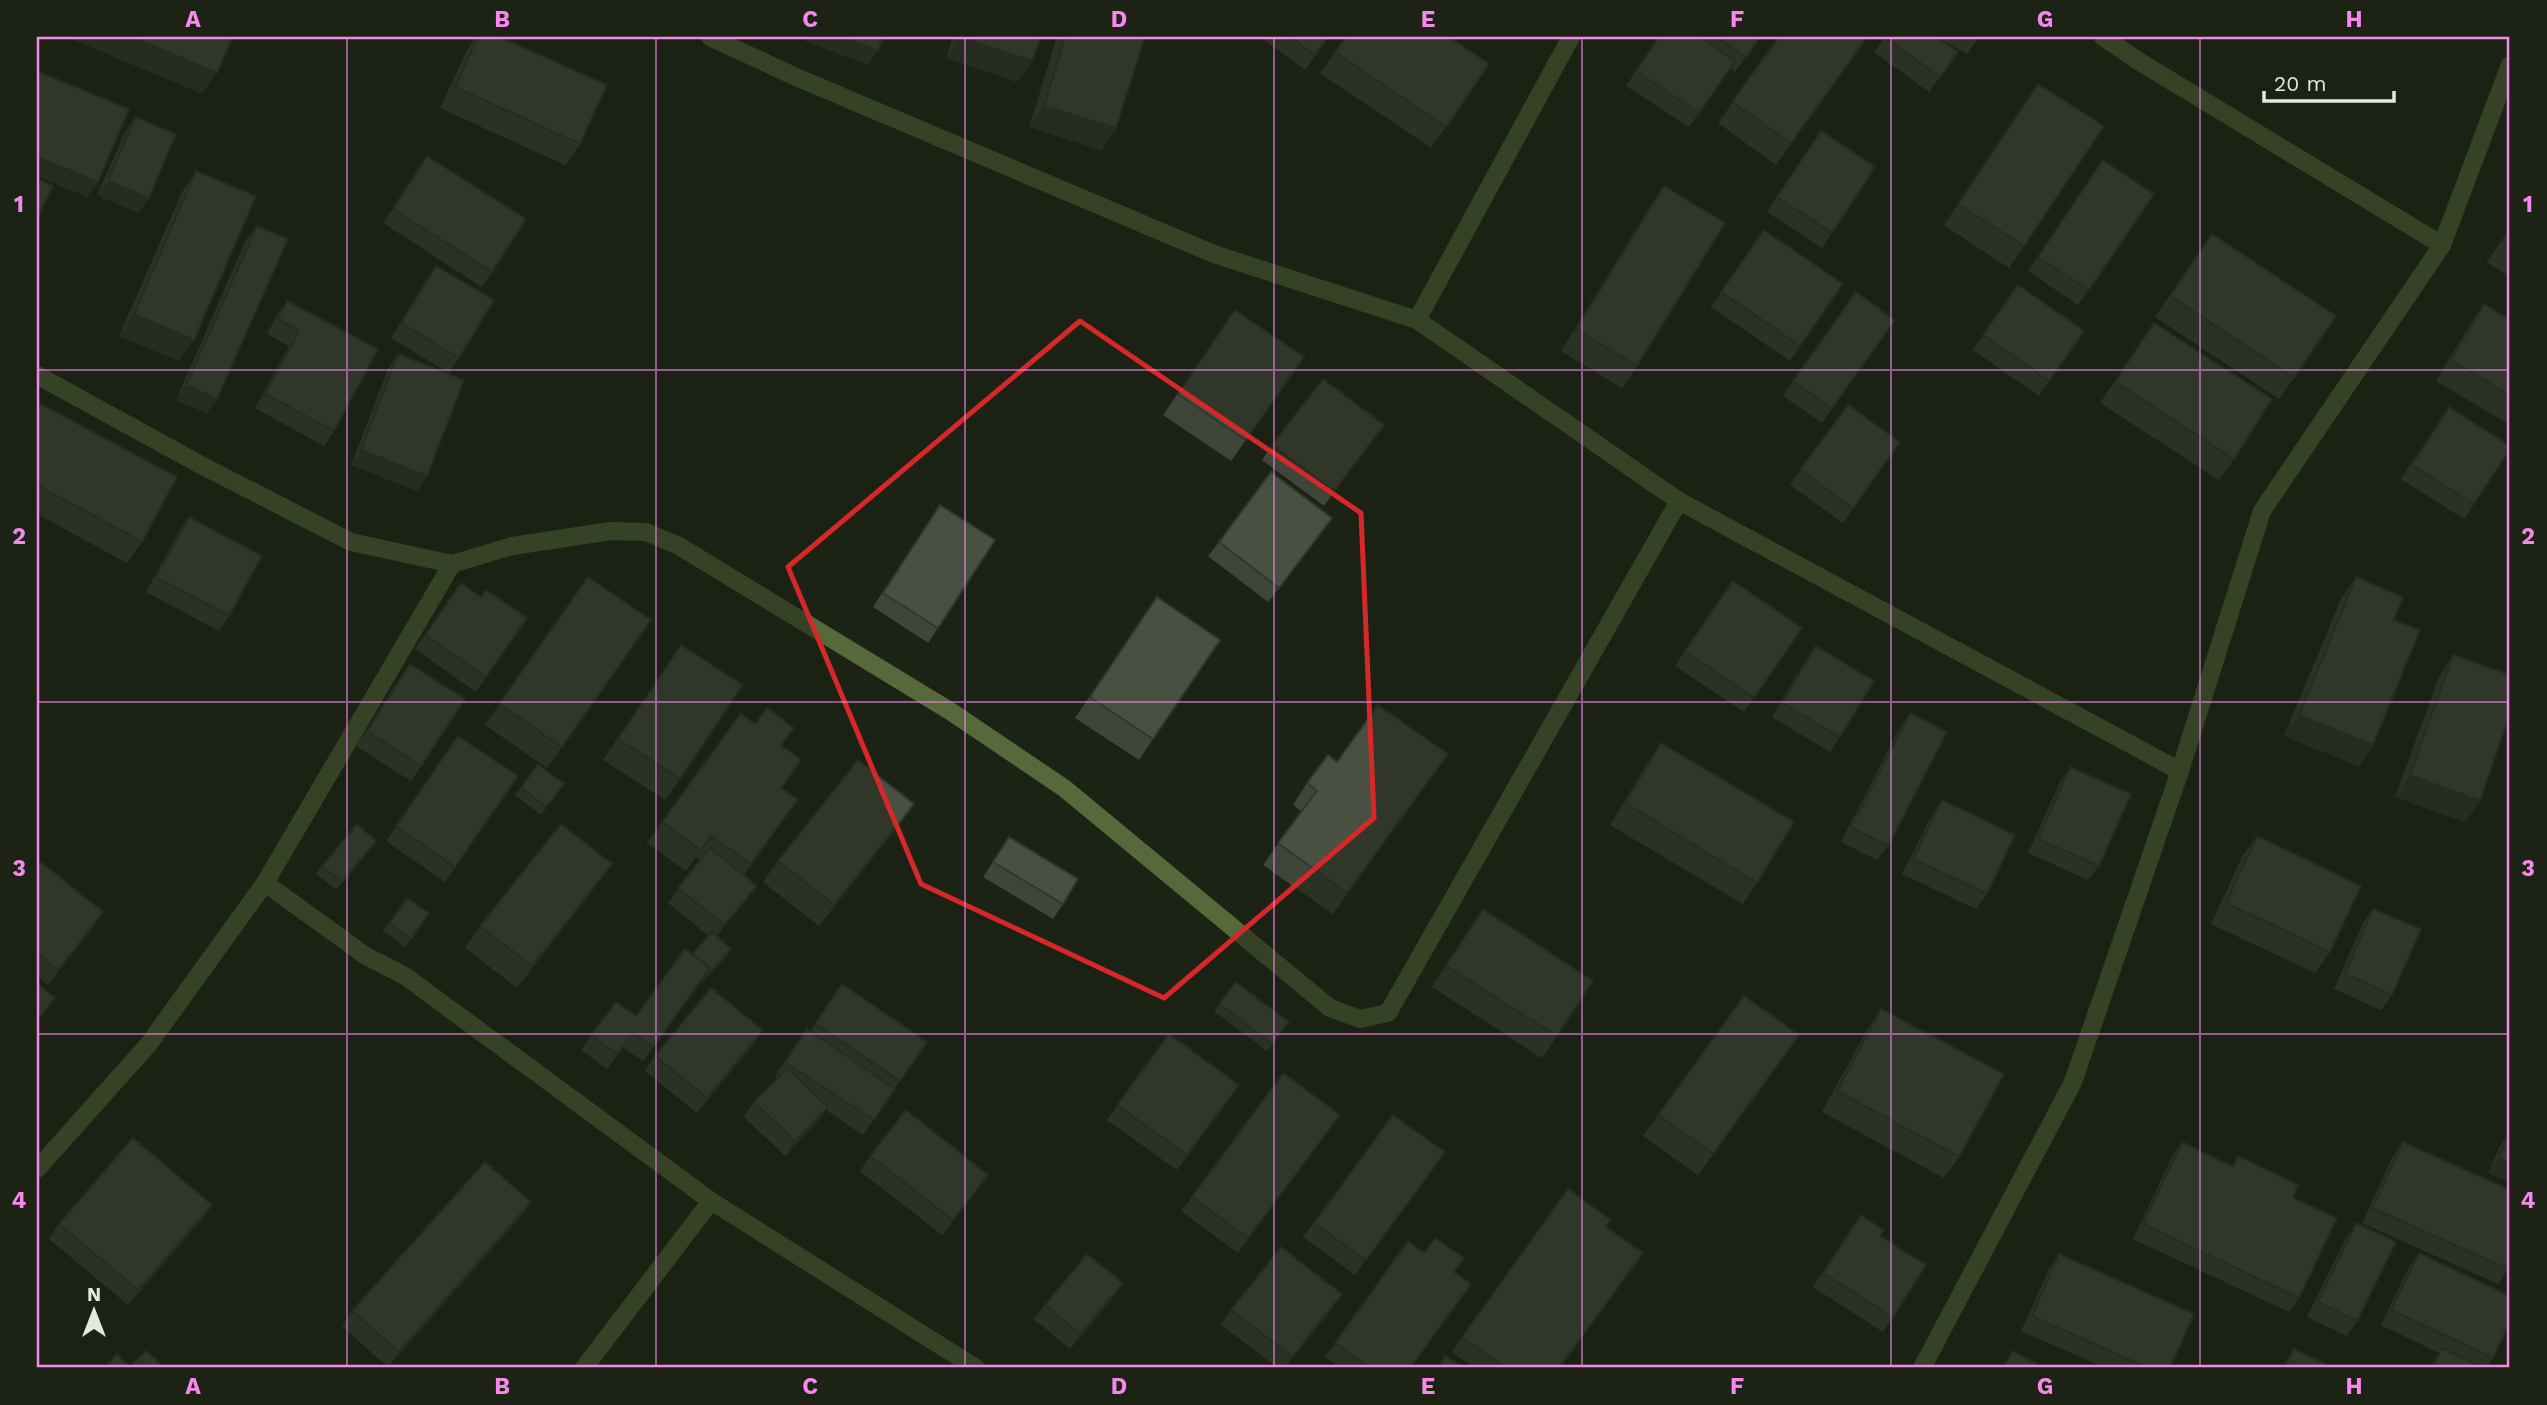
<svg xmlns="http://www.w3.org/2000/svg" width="2547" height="1405" font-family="'Work Sans',sans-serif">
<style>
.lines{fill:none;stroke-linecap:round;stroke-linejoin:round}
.minor{stroke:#55693a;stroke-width:18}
.wall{fill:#3f4538}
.shaded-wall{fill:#33382e}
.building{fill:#495041;stroke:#33382e;stroke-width:2}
.marked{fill:none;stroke:#d62828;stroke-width:5;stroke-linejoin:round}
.grid{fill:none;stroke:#f688ed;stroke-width:2;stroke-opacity:0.55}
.neatline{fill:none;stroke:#f688ed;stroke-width:2.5}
.grid-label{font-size:23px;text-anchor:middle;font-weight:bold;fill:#f688ed}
</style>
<rect width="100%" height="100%" fill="#1c2214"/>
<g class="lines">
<g class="minor">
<path d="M710,37L796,77L1214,254L1417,320L1679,501L2180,771"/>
<path d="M2103,37L2140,62L2442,245"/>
<path d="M1417,320L1571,37"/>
<path d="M37,375L199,464L351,542L452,564L512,546L611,531L646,532L679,546L950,711L1064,788L1330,1008L1360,1019L1388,1013L1679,501"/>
<path d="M265,883L366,956L405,976L711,1201L976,1368"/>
<path d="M37,1169L148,1045L265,883L452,564"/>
<path d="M584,1368L711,1201"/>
<path d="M1922,1368L2073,1082L2180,771L2262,511L2442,245L2510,65"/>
</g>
</g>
<g class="wall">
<path d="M476,37H500L580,144L565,165L440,108L467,50Z"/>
<path d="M953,37H1041L1032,61L1017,82L946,58Z"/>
<path d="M1057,37H1145L1116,128L1101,150L1029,127Z"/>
<path d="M1260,37H1329L1305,70Z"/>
<path d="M1346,37L1489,64L1431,148L1320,73Z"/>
<path d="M1658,37H1760L1735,72L1730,68L1689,127L1626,86Z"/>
<path d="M1779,37H1867L1776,165L1718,123Z"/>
<path d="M1885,37L1958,52L1929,92L1874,52Z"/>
<path d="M1937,37H1979L1967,54Z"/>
<path d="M2038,84L2024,246L2009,268L1944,225Z"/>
<path d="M135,117L139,213L97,195L125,132Z"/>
<path d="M1810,146L1832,233L1822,248L1767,212Z"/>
<path d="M427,156L492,272L482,287L383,223Z"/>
<path d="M2103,160L2154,194L2078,305L2028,271Z"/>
<path d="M196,171L179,361L119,336L182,192Z"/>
<path d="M1664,186L1637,366L1622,388L1561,351L1649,208Z"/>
<path d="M257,226L207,413L176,400L246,240Z"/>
<path d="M2510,228V278L2487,262Z"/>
<path d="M1764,230L1843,284L1790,361L1711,307Z"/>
<path d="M2197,255L2294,378L2279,399L2155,317Z"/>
<path d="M436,266L459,358L449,373L391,338L426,280Z"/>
<path d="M2018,285L2084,331L2039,396L1973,350Z"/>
<path d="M1856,292L1895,320L1822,423L1783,396Z"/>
<path d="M287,301L378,349L334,431L324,446L255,408L289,346L267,334L277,315Z"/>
<path d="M2484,304L2510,320V425L2436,381L2469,326Z"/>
<path d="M1235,310L1304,357L1231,461L1163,415Z"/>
<path d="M2154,323L2234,459L2219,480L2100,403Z"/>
<path d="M398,354L427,476L417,491L351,465L388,369Z"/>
<path d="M37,402L142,542L127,563L37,514Z"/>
<path d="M1848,405L1900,442L1843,523L1790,485Z"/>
<path d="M2449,407L2474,504L2464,519L2401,479Z"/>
<path d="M1384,425L1324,506L1262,460L1272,445Z"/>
<path d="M940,505L938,628L928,643L873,607Z"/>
<path d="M189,517L229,616L219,631L146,592L179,531Z"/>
<path d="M1322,533L1268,602L1208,556L1219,542Z"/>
<path d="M588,577L651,620L547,768L485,725Z"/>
<path d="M2356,577L2394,620L2373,745L2359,766L2284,736L2341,599Z"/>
<path d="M1733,581L1802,628L1744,712L1675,666Z"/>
<path d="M461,583L481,597L527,618L476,692L415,649Z"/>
<path d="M1142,619L1153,739L1139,760L1075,718Z"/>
<path d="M681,645L680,779L665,800L603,760Z"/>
<path d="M1816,646L1840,737L1830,752L1772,717L1805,661Z"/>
<path d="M2453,655L2480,801L2465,822L2395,797L2439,677Z"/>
<path d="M410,664L421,766L411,781L356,746Z"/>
<path d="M1910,713L1888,846L1877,860L1841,842L1900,727Z"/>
<path d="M458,736L518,776L445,882L386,841Z"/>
<path d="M1661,743L1757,883L1743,904L1610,825L1646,765Z"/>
<path d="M782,745L781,788L798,799L744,875L757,886L746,900L716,936L726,957L704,980L703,979L643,1061L623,1048L607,1069L581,1050L591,1035L636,1016L709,936L668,903L701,860L696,857L686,871L647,843L662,822Z"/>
<path d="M1448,754L1333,914L1263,865L1301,811L1293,805L1307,783L1337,762Z"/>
<path d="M538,764L564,784L541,815L515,795Z"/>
<path d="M2070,767L2099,866L2088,880L2028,853L2060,782Z"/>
<path d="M1942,800L1987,894L1976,909L1902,874L1932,815Z"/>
<path d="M914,804L899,825L819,926L763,882L778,861Z"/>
<path d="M2257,836L2330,952L2315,973L2211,924L2242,857Z"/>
<path d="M1009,837L1063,904L1053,919L983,877Z"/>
<path d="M371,848L336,890L316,873L322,866Z"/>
<path d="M37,859L93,927L48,985L37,976Z"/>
<path d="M597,885L517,988L465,948L480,926Z"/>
<path d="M407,898L429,913L405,947L383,931Z"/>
<path d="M1483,909L1557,1036L1542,1058L1432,987Z"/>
<path d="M2373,909L2392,995L2381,1010L2334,989L2363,923Z"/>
<path d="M1236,982L1289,1022L1267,1051L1214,1011Z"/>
<path d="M842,984L927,1042L863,1135L826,1110L818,1121L785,1156L744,1117L754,1102L777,1078L775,1076L807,1029L810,1032Z"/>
<path d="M1744,996L1799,1035L1698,1175L1643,1136Z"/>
<path d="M1881,1009L1959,1157L1944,1178L1822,1112L1867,1030Z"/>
<path d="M763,1030L753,1045L697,1113L645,1071L655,1056Z"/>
<path d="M1169,1034L1239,1085L1177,1170L1107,1120Z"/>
<path d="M1330,1129L1238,1253L1181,1211L1192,1197Z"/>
<path d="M2509,1133L2510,1182L2488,1173L2499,1148Z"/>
<path d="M2182,1142L2231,1166L2238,1156L2299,1298L2289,1312L2133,1239L2172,1157Z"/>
<path d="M2403,1142L2508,1269L2498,1284L2362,1223L2393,1156Z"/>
<path d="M870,1156L988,1175L942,1235L860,1171Z"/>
<path d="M1435,1167L1355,1275L1303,1237L1314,1223Z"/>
<path d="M1568,1189L1606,1227L1560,1368H1475L1452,1352Z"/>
<path d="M531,1202L521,1216L388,1367L342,1326L352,1311Z"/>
<path d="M212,1205L202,1219L128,1305L49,1239L59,1224Z"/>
<path d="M1861,1215L1880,1236L1893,1317L1883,1332L1813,1287Z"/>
<path d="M2356,1223L2357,1321L2347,1336L2307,1317L2346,1238Z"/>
<path d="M1408,1241L1454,1272L1410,1368H1340L1325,1357Z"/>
<path d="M2419,1253L2493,1358L2486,1368H2429L2439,1353L2381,1325L2409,1267Z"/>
<path d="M2059,1254L2170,1368H2105L2021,1331L2049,1269Z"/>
<path d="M1113,1298L1070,1349L1034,1319L1045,1305Z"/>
<path d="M1332,1309L1285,1368H1278L1221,1325L1231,1310Z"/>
<path d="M2294,1349L2334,1368H2282Z"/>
</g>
<g class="shaded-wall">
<path d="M67,37H132L217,73L202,94Z"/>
<path d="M808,37H842L878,51L868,65L805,41Z"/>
<path d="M961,37L1032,61L1017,82L946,58Z"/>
<path d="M1044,106L1116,128L1101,150L1029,127Z"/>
<path d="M37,157L98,182L87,197L37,176Z"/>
<path d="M108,181L149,198L139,213L97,195Z"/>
<path d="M134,314L194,340L179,361L119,336Z"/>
<path d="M186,385L217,399L207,413L176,400Z"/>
<path d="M361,450L427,476L417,491L351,465Z"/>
<path d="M1332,518L1322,533L1268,602L1279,588Z"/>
<path d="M2299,715L2373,745L2359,766L2284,736Z"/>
<path d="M2410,775L2480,801L2465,822L2395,797Z"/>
<path d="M914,804L899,825L819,926L834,905Z"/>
<path d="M376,841L371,848L336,890L342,882Z"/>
<path d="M612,864L597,885L517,988L532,966Z"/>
<path d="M757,886L746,900L714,940L724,925Z"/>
<path d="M103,912L93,927L48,985L58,970Z"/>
<path d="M731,949L726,957L704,980L710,973Z"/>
<path d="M763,1030L753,1045L697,1113L707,1098Z"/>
<path d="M828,1107L818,1121L785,1156L795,1141Z"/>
<path d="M2499,1158L2510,1163V1182L2488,1173Z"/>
<path d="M988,1175L978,1189L942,1235L953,1220Z"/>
<path d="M531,1202L521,1216L388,1367L399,1352Z"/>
<path d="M212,1205L202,1219L128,1305L138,1290Z"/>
<path d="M1123,1283L1113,1298L1070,1349L1080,1334Z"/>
<path d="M1342,1294L1332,1309L1284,1368L1292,1357Z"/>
</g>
<g class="building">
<path d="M132,37H233L217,73Z"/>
<path d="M478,37H500L607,85L580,144L455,87Z"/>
<path d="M842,37H883L878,51Z"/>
<path d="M961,37H1041L1032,61Z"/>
<path d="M1065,37H1145L1116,128L1044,106Z"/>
<path d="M1290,37H1328L1315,55Z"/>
<path d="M1346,37H1449L1489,64L1446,127L1335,52Z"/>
<path d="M1659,37H1699L1735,61L1699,113L1636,71Z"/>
<path d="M1717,37H1760L1746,57Z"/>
<path d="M1779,37H1867L1791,143L1732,102Z"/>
<path d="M1885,37H1937L1958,52L1940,77Z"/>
<path d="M37,71L129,109L98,182L37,157Z"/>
<path d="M2038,84L2104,126L2024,246L1958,204Z"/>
<path d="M135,117L176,134L149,198L108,181Z"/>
<path d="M1821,131L1875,167L1832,233L1777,197Z"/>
<path d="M427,156L526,219L492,272L393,209Z"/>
<path d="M2103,160L2154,194L2089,290L2038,257Z"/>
<path d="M196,171L256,196L194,340L134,314Z"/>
<path d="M37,179L53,186L37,220Z"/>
<path d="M1664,186L1725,223L1637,366L1576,329Z"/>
<path d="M257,226L288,239L217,399L186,385Z"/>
<path d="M2510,228V246L2502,241Z"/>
<path d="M1764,230L1843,284L1800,346L1721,292Z"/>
<path d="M2212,234L2336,316L2294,378L2170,296Z"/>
<path d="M436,266L494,300L459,358L401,323Z"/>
<path d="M2018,285L2084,331L2049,381L1983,335Z"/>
<path d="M1856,292L1895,320L1832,408L1793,381Z"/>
<path d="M287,301L378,349L334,431L265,394L299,331L277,319Z"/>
<path d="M2484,304L2510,320V395L2451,360Z"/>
<path d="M1235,310L1304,357L1246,440L1178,394Z"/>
<path d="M2154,323L2272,399L2234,459L2115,382Z"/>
<path d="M398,354L464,380L427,476L361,450Z"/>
<path d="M1323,379L1384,425L1334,491L1272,445Z"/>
<path d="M37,402L177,477L142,542L37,485Z"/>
<path d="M1848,405L1900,442L1853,508L1800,470Z"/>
<path d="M2449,407L2510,446V449L2474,504L2412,465Z"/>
<path d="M1271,472L1332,518L1279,588L1219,542Z"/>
<path d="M940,505L995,540L938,628L883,593Z"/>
<path d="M189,517L262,556L229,616L156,577Z"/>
<path d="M588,577L651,620L562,747L499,704Z"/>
<path d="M2356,577L2403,597L2394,620L2420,630L2373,745L2299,715Z"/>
<path d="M1733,581L1802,628L1754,698L1685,651Z"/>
<path d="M461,583L481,597L486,590L527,618L486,677L425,635Z"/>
<path d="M1157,597L1220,640L1153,739L1090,697Z"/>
<path d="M681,645L743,685L680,779L618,739Z"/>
<path d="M1816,646L1874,681L1840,737L1782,703Z"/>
<path d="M2453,655L2510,675V714L2480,801L2410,775Z"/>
<path d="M410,664L465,699L421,766L367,731Z"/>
<path d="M1378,705L1448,754L1347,893L1278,843L1317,791L1307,783L1328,755L1337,762Z"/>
<path d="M767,708L794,728L781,745L801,760L781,788L798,799L751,864L711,836L701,850L662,822L741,713L755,724Z"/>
<path d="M1910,713L1947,732L1888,846L1851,827Z"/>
<path d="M458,736L518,776L455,867L396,826Z"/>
<path d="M1661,743L1794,822L1757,883L1625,803Z"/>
<path d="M858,760L914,804L834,905L778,861Z"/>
<path d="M538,764L564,784L546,807L521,788Z"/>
<path d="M2070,767L2131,794L2099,866L2038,839Z"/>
<path d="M1942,800L2015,835L1987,894L1913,859Z"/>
<path d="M357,824L376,841L342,882L322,866Z"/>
<path d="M561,824L612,864L532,966L480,926Z"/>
<path d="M2257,836L2361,886L2330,952L2226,903Z"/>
<path d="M1009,837L1078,879L1063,904L993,862Z"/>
<path d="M710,848L757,886L724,925L678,888Z"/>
<path d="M37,859L103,912L58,970L37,953Z"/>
<path d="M407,898L429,913L411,939L389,924Z"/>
<path d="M1483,909L1593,981L1557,1036L1446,966Z"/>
<path d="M2373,909L2421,929L2392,995L2345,974Z"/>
<path d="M712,932L731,949L710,973L708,971L710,968L692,954Z"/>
<path d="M685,949L710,968L653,1047L633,1033L617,1054L591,1035L616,1002L636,1016Z"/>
<path d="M1236,982L1289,1022L1272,1044L1219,1004Z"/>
<path d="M37,983L55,998L37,1020Z"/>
<path d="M842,984L927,1042L900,1081L815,1024Z"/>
<path d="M711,988L763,1030L707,1098L655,1056Z"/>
<path d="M1744,996L1799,1035L1713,1154L1658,1115Z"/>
<path d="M1881,1009L2004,1074L1959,1157L1837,1091Z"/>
<path d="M807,1029L895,1089L874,1120L785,1062Z"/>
<path d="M1169,1034L1239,1085L1187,1155L1117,1105Z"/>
<path d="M787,1068L828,1107L795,1141L754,1102Z"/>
<path d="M1283,1073L1340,1115L1248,1238L1192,1197Z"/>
<path d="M906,1110L988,1175L953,1220L870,1156Z"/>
<path d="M1393,1115L1445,1152L1366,1260L1314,1223Z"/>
<path d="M2509,1133L2510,1134V1163L2499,1158Z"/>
<path d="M133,1138L212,1205L138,1290L59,1224Z"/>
<path d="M2182,1142L2233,1167L2238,1156L2298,1185L2293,1198L2337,1218L2299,1298L2143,1224Z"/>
<path d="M2403,1142L2510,1190V1264L2508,1269L2372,1208Z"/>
<path d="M485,1162L531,1202L399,1352L352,1311Z"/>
<path d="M1568,1189L1611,1220L1606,1227L1643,1253L1559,1368H1506L1462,1337Z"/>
<path d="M1861,1215L1884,1230L1880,1236L1926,1265L1893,1317L1823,1273Z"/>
<path d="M2356,1223L2396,1242L2357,1321L2318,1302Z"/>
<path d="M1435,1238L1464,1258L1454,1272L1471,1284L1410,1368H1370L1335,1343L1408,1241L1424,1253Z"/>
<path d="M1281,1247L1342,1294L1292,1357L1231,1310Z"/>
<path d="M2419,1253L2510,1296V1321L2493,1358L2391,1310Z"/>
<path d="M1087,1254L1123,1283L1080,1334L1045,1305Z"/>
<path d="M2059,1254L2194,1314L2170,1368H2148L2032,1316Z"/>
<path d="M2442,1348L2484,1368H2432Z"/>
<path d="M2294,1349L2334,1368H2285Z"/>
<path d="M146,1351L165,1368H104L117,1354L130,1367Z"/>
<path d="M2013,1351L2044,1368H2003Z"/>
<path d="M1445,1356L1465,1368H1438Z"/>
</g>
<path d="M0 0H2547V1405H0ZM1080,321L1361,513L1374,818L1164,998L921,884L788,567Z" fill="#1c2214" fill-opacity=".55" fill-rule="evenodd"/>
<path class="marked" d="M1080,321L1361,513L1374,818L1164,998L921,884L788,567Z"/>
<path class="grid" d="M347,37V1368M656,37V1368M965,37V1368M1274,37V1368M1582,37V1368M1891,37V1368M2200,37V1368M37,370H2510M37,702H2510M37,1034H2510"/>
<rect width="2547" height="1405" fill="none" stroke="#1c2214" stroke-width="77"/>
<g transform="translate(94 1311)" stroke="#1c2214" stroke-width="5" paint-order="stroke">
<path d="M0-5L12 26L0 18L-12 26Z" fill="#e4e9e0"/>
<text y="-10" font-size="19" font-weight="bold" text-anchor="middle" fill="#e4e9e0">N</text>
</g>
<path d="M2264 91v10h130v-10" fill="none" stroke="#e4e9e0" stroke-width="3.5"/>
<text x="2274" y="91" font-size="21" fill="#e4e9e0" stroke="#1c2214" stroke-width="5" paint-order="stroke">20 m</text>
<rect x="38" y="38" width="2470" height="1328" class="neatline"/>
<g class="grid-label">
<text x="193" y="27">A</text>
<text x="502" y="27">B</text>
<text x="810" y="27">C</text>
<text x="1119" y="27">D</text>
<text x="1428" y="27">E</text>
<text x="1737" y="27">F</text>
<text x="2045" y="27">G</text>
<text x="2354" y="27">H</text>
<text x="19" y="212">1</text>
<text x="2528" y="212">1</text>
<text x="19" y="544">2</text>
<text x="2528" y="544">2</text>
<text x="19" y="876">3</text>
<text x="2528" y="876">3</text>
<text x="19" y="1208">4</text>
<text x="2528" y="1208">4</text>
<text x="193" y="1394">A</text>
<text x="502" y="1394">B</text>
<text x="810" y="1394">C</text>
<text x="1119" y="1394">D</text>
<text x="1428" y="1394">E</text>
<text x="1737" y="1394">F</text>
<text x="2045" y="1394">G</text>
<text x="2354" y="1394">H</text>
</g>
</svg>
